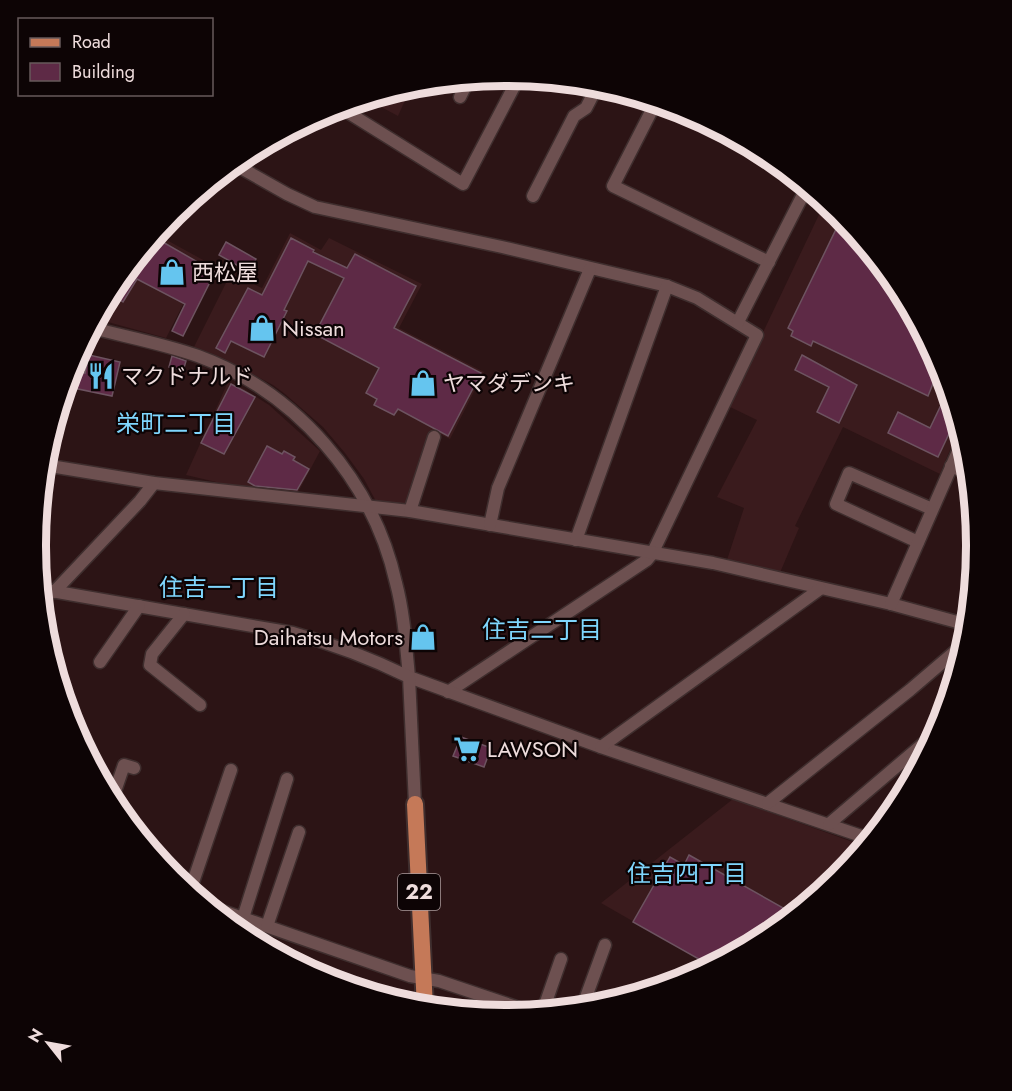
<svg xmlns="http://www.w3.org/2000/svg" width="1012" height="1091" font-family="Jost,'Noto Sans JP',sans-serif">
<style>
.built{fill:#3a1b1d}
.building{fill:#5e2a46;stroke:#6d5360;stroke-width:1.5}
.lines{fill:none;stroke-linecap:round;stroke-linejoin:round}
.minor-casing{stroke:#3f2e2e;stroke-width:15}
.major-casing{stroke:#3f2e2e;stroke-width:20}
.minor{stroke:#6d5050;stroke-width:12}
.major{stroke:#c57958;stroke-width:16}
.labels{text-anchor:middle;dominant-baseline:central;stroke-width:4.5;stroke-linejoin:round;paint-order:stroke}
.shield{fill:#0d0405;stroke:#aa9b9c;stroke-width:1.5}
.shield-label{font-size:21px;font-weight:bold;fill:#eedcdc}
.poi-label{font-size:22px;fill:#eedcdc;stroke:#0d0405;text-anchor:start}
.neighbourhood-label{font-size:24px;fill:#7fd6fd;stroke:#0d0405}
.rim{fill:none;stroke:#eedcdc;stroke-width:8}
</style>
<rect width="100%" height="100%" fill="#2c1415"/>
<g class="built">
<path d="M412,85L398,116L366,99Z"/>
<path d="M825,202L839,213L897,285L940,366L959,428L940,474L843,427L795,526L799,528L779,575L726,563L744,508L717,497L757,420L728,406Z"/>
<path d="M165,223L170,226L163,238L205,261L166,338L97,319L115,284Z"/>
<path d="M290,233L321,250L329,238L422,284L399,328L484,372L450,439L432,430L404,509L378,505L364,479L345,453L323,427L285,394L273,385L225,360L194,347L231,273L262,288Z"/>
<path d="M228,382L244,389L269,405L320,451L294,500L186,475Z"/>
<path d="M733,799L864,846L838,878L767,936L711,966L601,903Z"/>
</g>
<g class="building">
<path d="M842,217L869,250L865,258L882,267L897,285L940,366L928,396L813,341L811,346L791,336L793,331L788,328Z"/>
<path d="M154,237L215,272L183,336L172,331L185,304L137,279L123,302L117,298L114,304L107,299L115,284Z"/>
<path d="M291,238L314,250L313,252L347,268L355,254L416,286L394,328L481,373L448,436L398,409L394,415L374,405L377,399L366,393L379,368L320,337L324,329L319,326L344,278L308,261L284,310L287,311L264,357L231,341L225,353L216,348L248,288L262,295Z"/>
<path d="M226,242L256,259L249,272L219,255Z"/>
<path d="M89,355L120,362L112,396L73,388L70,400L62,398L70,370L85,373Z"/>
<path d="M802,355L857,385L839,423L817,412L829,387L795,370Z"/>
<path d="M172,356L186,361L183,371L169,367Z"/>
<path d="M231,384L255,397L224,454L201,443Z"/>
<path d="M942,403L953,408L956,419L938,457L888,433L898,412L930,428Z"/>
<path d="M267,446L282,454L284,451L295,457L293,460L309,469L297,490L255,486L248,482Z"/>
<path d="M461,737L491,748L484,767L453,756Z"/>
<path d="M689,855L794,914L767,936L711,966L633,922L670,857L684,865Z"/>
</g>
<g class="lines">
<defs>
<g id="minor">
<path d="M460,97L469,79"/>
<path d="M656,102L613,186L769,262"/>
<path d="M348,105L344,110L463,184L519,77"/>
<path d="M234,164L287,194L315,207L502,247L667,286L697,298L757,335L652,554L647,560L448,692"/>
<path d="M533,196L574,116L586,108L598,85"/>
<path d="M738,322L807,187"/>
<path d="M92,328C127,337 164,344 198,356C296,392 373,480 396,583C404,613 406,646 409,677L601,747L870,839"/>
<path d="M44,465L154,483L410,511L713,563L891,604L968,625"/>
<path d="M951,466L969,474"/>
<path d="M410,511L434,437"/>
<path d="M490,525L498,488L590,269"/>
<path d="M576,540L667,286"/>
<path d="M918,542L836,504L849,473L932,509"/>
<path d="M40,589L293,633C333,644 372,659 409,677L415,804"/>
<path d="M54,592L140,501L154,483"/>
<path d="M891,604L963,440"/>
<path d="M184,614L152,654L150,665L200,705"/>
<path d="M100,662L139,606"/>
<path d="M601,747L820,589"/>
<path d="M112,800L124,765L134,768"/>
<path d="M768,803L910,690L965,643"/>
<path d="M829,824L937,732"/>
<path d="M190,891L231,770"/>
<path d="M208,906L410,976L439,981L534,1013"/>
<path d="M243,918L287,779"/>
<path d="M267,926L299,832"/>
<path d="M582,1008L605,945"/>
<path d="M539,1012L546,1002L561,959"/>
</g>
<path id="major" d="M415,804L425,1008"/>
</defs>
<use href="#minor" class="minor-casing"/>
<use href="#major" class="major-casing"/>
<use href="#minor" class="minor"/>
<use href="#major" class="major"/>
</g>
<defs>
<symbol id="shop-bare" viewBox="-9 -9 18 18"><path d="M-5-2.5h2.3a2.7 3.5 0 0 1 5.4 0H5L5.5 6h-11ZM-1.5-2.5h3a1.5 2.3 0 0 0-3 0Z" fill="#65c5ef" stroke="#0d0405" stroke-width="2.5" paint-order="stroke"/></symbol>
<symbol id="restaurant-bare" viewBox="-9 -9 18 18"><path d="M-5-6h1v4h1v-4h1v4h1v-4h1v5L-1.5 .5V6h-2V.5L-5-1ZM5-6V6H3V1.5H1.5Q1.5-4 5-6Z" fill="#65c5ef" stroke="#0d0405" stroke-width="2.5" paint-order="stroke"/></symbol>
<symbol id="supermarket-bare" viewBox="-9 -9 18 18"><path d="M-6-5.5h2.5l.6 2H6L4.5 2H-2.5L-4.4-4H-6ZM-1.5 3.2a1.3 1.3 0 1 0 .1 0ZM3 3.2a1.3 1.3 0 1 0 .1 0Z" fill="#65c5ef" stroke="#0d0405" stroke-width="2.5" paint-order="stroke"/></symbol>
</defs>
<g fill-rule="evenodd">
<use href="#shop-bare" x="153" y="253" width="38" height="38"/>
<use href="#shop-bare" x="243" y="309" width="38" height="38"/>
<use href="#restaurant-bare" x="82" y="357" width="38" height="38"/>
<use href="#shop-bare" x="404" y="364" width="38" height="38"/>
<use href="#shop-bare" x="404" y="618" width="38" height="38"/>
<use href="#supermarket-bare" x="448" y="730" width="38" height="38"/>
</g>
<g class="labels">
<rect class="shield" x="398" y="874" width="42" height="36" rx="4.5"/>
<g class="shield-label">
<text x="419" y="892">22</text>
</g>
<g class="poi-label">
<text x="192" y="272">西松屋</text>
<text x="282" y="328">Nissan</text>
<text x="121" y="376">マクドナルド</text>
<text x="443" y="383">ヤマダデンキ</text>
<text x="403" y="637" text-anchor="end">Daihatsu Motors</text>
<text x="487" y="749">LAWSON</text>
</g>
<g class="neighbourhood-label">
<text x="176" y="423">栄町二丁目</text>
<text x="219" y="587">住吉一丁目</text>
<text x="542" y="629">住吉二丁目</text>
<text x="687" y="873">住吉四丁目</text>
</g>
</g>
<path d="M0 0H1012V1091H0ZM505 86H507A459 459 0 0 1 966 545V546A459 459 0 0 1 507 1005H505A459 459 0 0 1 46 546V545A459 459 0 0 1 505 86Z" fill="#0d0405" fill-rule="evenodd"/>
<path class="rim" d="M505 86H507A459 459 0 0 1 966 545V546A459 459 0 0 1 507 1005H505A459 459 0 0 1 46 546V545A459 459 0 0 1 505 86Z"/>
<rect x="18" y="18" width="195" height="78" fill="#0d0405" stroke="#675a5b" stroke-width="1.5"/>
<rect x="30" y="38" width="30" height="9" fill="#c57958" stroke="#675a5b" stroke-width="1.5"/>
<text x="72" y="48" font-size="18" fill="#eedcdc">Road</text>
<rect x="30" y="63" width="30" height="18" fill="#5e2a46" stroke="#675a5b" stroke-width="1.5"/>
<text x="72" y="78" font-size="18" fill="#eedcdc">Building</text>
<g transform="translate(48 1043) rotate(301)" stroke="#0d0405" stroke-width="4.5" paint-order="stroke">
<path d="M0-4.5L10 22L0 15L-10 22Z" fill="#eedcdc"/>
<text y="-9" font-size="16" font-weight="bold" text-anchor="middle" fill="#eedcdc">N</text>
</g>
</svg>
